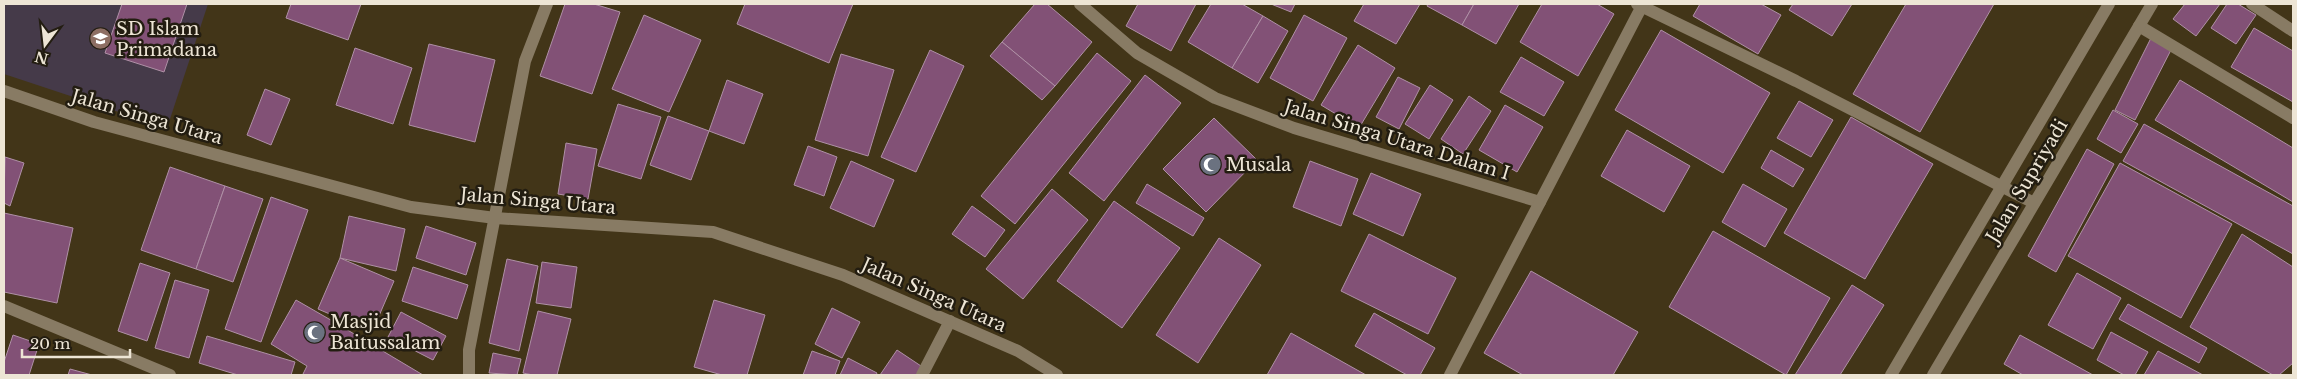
<svg xmlns="http://www.w3.org/2000/svg" width="2297" height="379" font-family="'Libre Baskerville',serif">
<style>
.education{fill:#453a49}
.building{fill:#825176;stroke:#af90a6}
.lines{fill:none;stroke-linecap:round;stroke-linejoin:round}
.minor{stroke:#887b64;stroke-width:12}
.labels{text-anchor:middle;dominant-baseline:central;stroke-width:5;stroke-linejoin:round;paint-order:stroke}
.poi-label{font-size:18px;fill:#ede5d5;stroke:#231d11;text-anchor:start}
.street-label{font-size:18px;fill:#ede5d5;stroke:#231d11}
</style>
<rect width="100%" height="100%" fill="#423518"/>
<path class="education" d="M4,4H208L167,128L4,74Z"/>
<g class="building">
<path d="M122,4H187L164,72L105,53Z"/>
<path d="M291,4H361L348,40L286,18Z"/>
<path d="M565,4H594L620,12L592,94L540,76Z"/>
<path d="M745,4H853L829,63L737,24Z"/>
<path d="M1035,4H1047L1092,42L1055,86L1002,42Z"/>
<path d="M1138,4H1196L1171,51L1126,26Z"/>
<path d="M1211,4H1242L1263,16L1232,68L1188,42Z"/>
<path d="M1271,4H1295L1291,12Z"/>
<path d="M1364,4H1420L1396,44L1354,21Z"/>
<path d="M1428,4H1474L1462,25L1427,6Z"/>
<path d="M1474,4H1519L1496,44L1462,25Z"/>
<path d="M1542,4H1597L1614,14L1578,76L1520,42Z"/>
<path d="M1700,4H1761L1781,15L1758,54L1693,16Z"/>
<path d="M1793,4H1852L1832,36L1789,10Z"/>
<path d="M1906,4H1994L1920,132L1853,94Z"/>
<path d="M2185,4H2220L2196,36L2173,19Z"/>
<path d="M2227,4H2238L2256,15L2236,44L2211,28Z"/>
<path d="M644,15L701,40L669,112L612,89Z"/>
<path d="M1304,15L1347,38L1313,101L1270,78Z"/>
<path d="M1263,16L1288,31L1258,83L1232,68Z"/>
<path d="M2254,28L2293,51V102L2231,67Z"/>
<path d="M1661,30L1770,93L1723,173L1615,110Z"/>
<path d="M2151,38L2172,48L2135,120L2115,110Z"/>
<path d="M1002,42L1055,86L1042,100L990,56Z"/>
<path d="M429,44L495,60L475,142L409,125Z"/>
<path d="M1358,45L1395,68L1359,128L1321,105Z"/>
<path d="M355,48L412,68L393,124L336,105Z"/>
<path d="M930,50L964,66L916,172L881,157Z"/>
<path d="M1097,53L1131,81L1015,224L981,196Z"/>
<path d="M841,54L894,70L868,156L815,140Z"/>
<path d="M1521,57L1564,82L1544,116L1500,92Z"/>
<path d="M1145,75L1181,103L1104,201L1069,173Z"/>
<path d="M1398,77L1420,88L1399,129L1376,117Z"/>
<path d="M727,80L763,94L744,144L709,131Z"/>
<path d="M2180,80L2293,148V202L2155,120Z"/>
<path d="M1430,85L1453,100L1429,139L1405,124Z"/>
<path d="M265,89L290,99L271,145L247,135Z"/>
<path d="M1469,96L1491,111L1463,154L1441,139Z"/>
<path d="M1799,101L1833,120L1811,157L1777,138Z"/>
<path d="M618,104L661,117L641,179L598,166Z"/>
<path d="M1505,105L1543,127L1517,172L1479,150Z"/>
<path d="M2113,110L2138,124L2121,153L2097,139Z"/>
<path d="M668,116L709,131L691,180L650,165Z"/>
<path d="M1851,117L1933,164L1865,279L1784,233Z"/>
<path d="M1214,118L1257,160L1206,212L1163,169Z"/>
<path d="M2144,124L2293,206V254L2123,161Z"/>
<path d="M1627,130L1690,166L1664,212L1601,176Z"/>
<path d="M566,143L597,149L588,199L558,194Z"/>
<path d="M808,146L837,157L824,196L794,185Z"/>
<path d="M2087,149L2114,164L2056,272L2028,256Z"/>
<path d="M1771,150L1804,169L1793,187L1761,168Z"/>
<path d="M5,157L24,163L10,206L4,203Z"/>
<path d="M851,161L894,180L874,227L830,208Z"/>
<path d="M1310,161L1358,179L1341,226L1293,207Z"/>
<path d="M2120,163L2232,224L2181,318L2068,256Z"/>
<path d="M170,167L225,186L196,269L141,250Z"/>
<path d="M1371,173L1421,194L1403,236L1353,214Z"/>
<path d="M1147,184L1204,218L1193,236L1136,203Z"/>
<path d="M1743,184L1787,209L1765,247L1722,222Z"/>
<path d="M225,186L263,199L233,282L196,269Z"/>
<path d="M1052,189L1088,220L1023,299L986,269Z"/>
<path d="M271,197L308,210L261,342L225,329Z"/>
<path d="M1114,201L1180,248L1122,328L1057,281Z"/>
<path d="M972,206L1005,230L985,257L952,234Z"/>
<path d="M4,213L73,228L57,303L4,292Z"/>
<path d="M349,216L405,229L396,271L340,258Z"/>
<path d="M426,226L476,243L466,275L416,258Z"/>
<path d="M1713,231L1830,298L1786,375L1669,307Z"/>
<path d="M1369,234L1456,278L1428,334L1341,291Z"/>
<path d="M2242,234L2293,267V363L2279,375H2273L2190,327Z"/>
<path d="M1219,238L1261,265L1198,363L1156,335Z"/>
<path d="M340,258L394,281L372,332L318,309Z"/>
<path d="M507,259L538,266L519,351L489,343Z"/>
<path d="M542,262L577,267L571,308L536,303Z"/>
<path d="M140,263L170,273L147,341L118,331Z"/>
<path d="M413,267L468,285L457,319L402,301Z"/>
<path d="M1531,271L1638,332L1613,375H1523L1484,353Z"/>
<path d="M2077,273L2121,298L2093,349L2048,325Z"/>
<path d="M175,280L209,290L189,358L155,348Z"/>
<path d="M1852,285L1884,305L1840,375H1795Z"/>
<path d="M296,300L329,319L423,375H306L303,374L307,366L271,344Z"/>
<path d="M714,300L765,315L747,375H722L694,367Z"/>
<path d="M2128,304L2207,348L2199,363L2119,319Z"/>
<path d="M832,308L860,322L842,358L815,344Z"/>
<path d="M538,311L571,319L557,375H533L523,373Z"/>
<path d="M401,312L446,336L433,360L388,337Z"/>
<path d="M1374,313L1435,348L1420,375H1407L1355,346Z"/>
<path d="M2111,332L2148,352L2135,375H2124L2097,360Z"/>
<path d="M1291,333L1366,375H1267Z"/>
<path d="M13,335L39,344L29,375H4V362Z"/>
<path d="M2020,335L2093,375H2023L2004,364Z"/>
<path d="M207,336L295,362L291,375H238L199,363Z"/>
<path d="M897,350L924,368L919,375H880Z"/>
<path d="M812,351L840,361L835,375H803Z"/>
<path d="M2158,351L2203,375H2144Z"/>
<path d="M493,353L521,359L517,375L489,373Z"/>
<path d="M848,358L877,373L876,375H840Z"/>
<path d="M70,369L92,375H68Z"/>
</g>
<g class="lines">
<g class="minor">
<path d="M1080,4L1137,53L1215,98L1294,128L1540,202"/>
<path d="M1637,4L1796,81L2034,203"/>
<path d="M2252,4L2293,31"/>
<path d="M2139,26L2293,118"/>
<path d="M4,91L94,122L411,207L495,218L713,232L843,275L1018,351L1057,375"/>
<path d="M4,306L170,375"/>
<path d="M469,375V350L525,61L547,4"/>
<path d="M922,375L950,321"/>
<path d="M1450,375L1643,4"/>
<path d="M1891,375L2109,4"/>
<path d="M1933,375L2152,4"/>
</g>
</g>
<defs>
<symbol id="school-disc" viewBox="-11 -11 22 22"><circle r="9.5" fill="#8d6e63" stroke="#231d11"/><path d="M0-5L7-2L0 1L-7-2ZM-4 1L0 2.5L4 1V4Q0 6-4 4Z" fill="#fff"/></symbol>
<symbol id="mosque-disc" viewBox="-11 -11 22 22"><circle r="9.5" fill="#6b7280" stroke="#231d11"/><path d="M3.5-4.9A6 6 0 1 0 3.5 4.9A5 5 0 1 1 3.5-4.9Z" fill="#fff"/></symbol>
</defs>
<g fill-rule="evenodd">
<use href="#school-disc" x="88" y="26" width="25" height="25"/>
<use href="#mosque-disc" x="1198" y="152" width="25" height="25"/>
<use href="#mosque-disc" x="302" y="320" width="25" height="25"/>
</g>
<g class="labels">
<g class="poi-label">
<text x="116" y="29">SD Islam<tspan x="116" dy="21">Primadana</tspan></text>
<text x="1226" y="165">Musala</text>
<text x="330" y="322">Masjid<tspan x="330" dy="21">Baitussalam</tspan></text>
</g>
<g class="street-label">
<text transform="translate(147 117) rotate(16)">Jalan Singa Utara</text>
<text transform="translate(1397 140) rotate(17)">Jalan Singa Utara Dalam I</text>
<text transform="translate(2027 181) rotate(-59)">Jalan Supriyadi</text>
<text transform="translate(538 201) rotate(5)">Jalan Singa Utara</text>
<text transform="translate(934 295) rotate(24)">Jalan Singa Utara</text>
</g>
</g>
<rect width="2297" height="379" fill="none" stroke="#ede5d5" stroke-width="10"/>
<g transform="translate(45 45) rotate(195)" stroke="#231d11" stroke-width="4" paint-order="stroke">
<path d="M0-4L9 19L0 12L-9 19Z" fill="#ede5d5"/>
<text y="-8" font-size="14" font-weight="bold" text-anchor="middle" fill="#ede5d5">N</text>
</g>
<path d="M22 349v8h108v-8" fill="none" stroke="#ede5d5" stroke-width="2.5"/>
<text x="30" y="349" font-size="15" fill="#ede5d5" stroke="#231d11" stroke-width="4" paint-order="stroke">20 m</text>
</svg>
